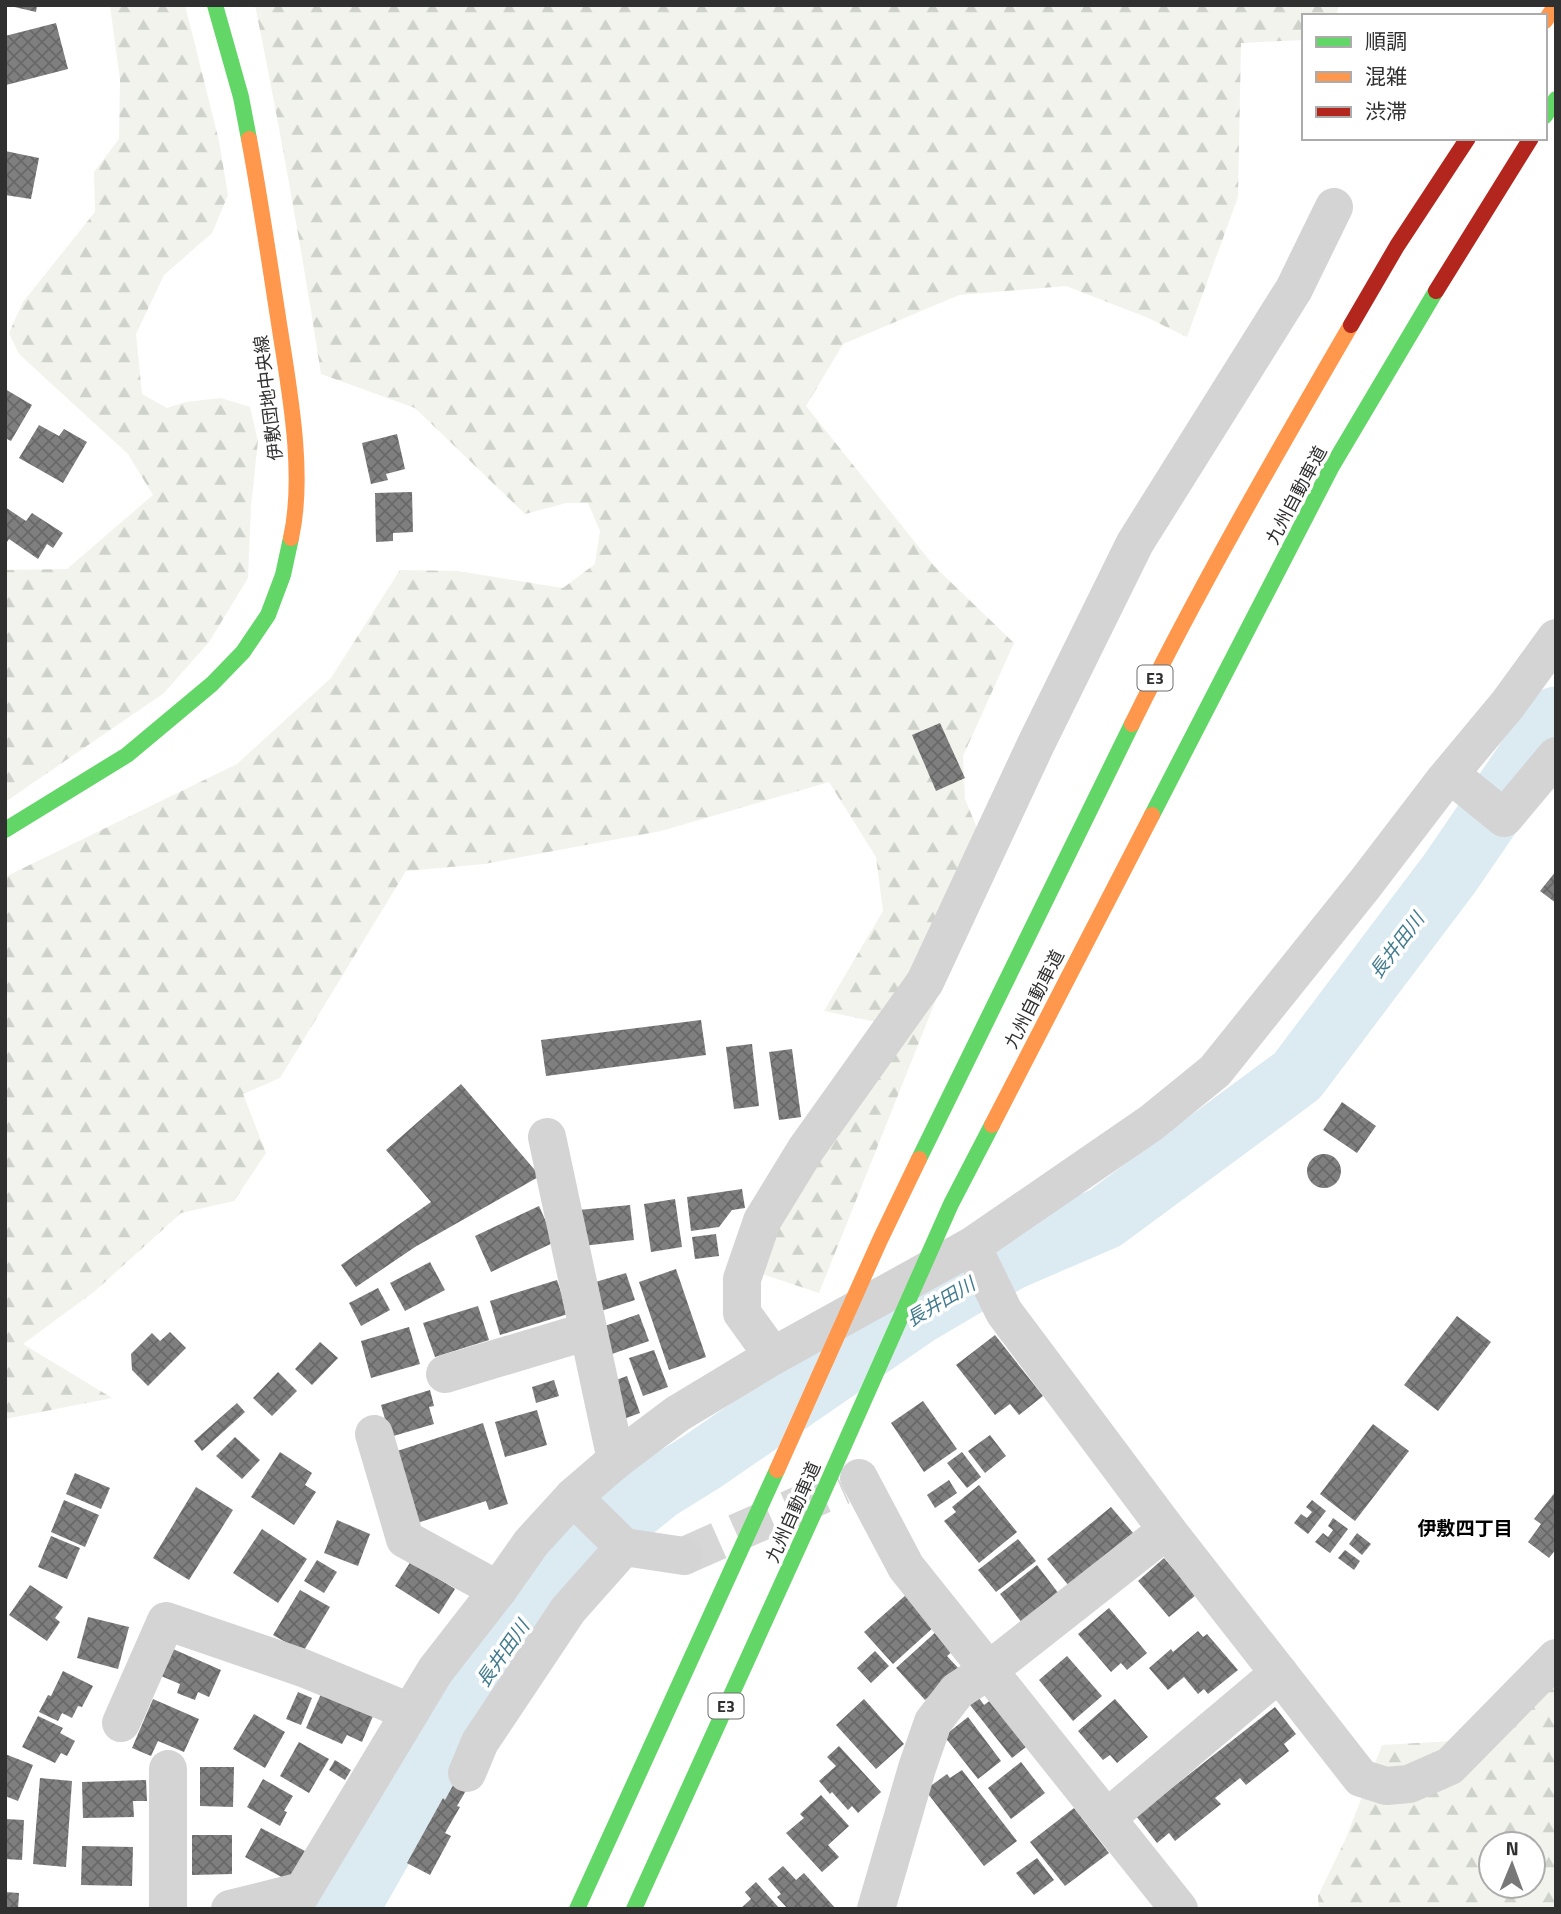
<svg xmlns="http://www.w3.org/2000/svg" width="1561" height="1914" font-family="'Titillium Web','Noto Sans JP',sans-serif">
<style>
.forest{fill:url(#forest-firs);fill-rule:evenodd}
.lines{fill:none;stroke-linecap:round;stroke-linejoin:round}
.river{stroke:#dcebf1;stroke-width:63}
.building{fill:url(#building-cross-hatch)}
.street-tunnel{stroke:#d6d6d6;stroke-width:38;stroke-dasharray:38 19;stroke-linecap:butt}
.street{stroke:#d4d4d4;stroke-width:38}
.fast{stroke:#63d668;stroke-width:16}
.slow{stroke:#ff974d;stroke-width:16}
.jam{stroke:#b3261e;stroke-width:16}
.labels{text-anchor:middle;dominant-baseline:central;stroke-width:7;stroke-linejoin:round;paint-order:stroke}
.shield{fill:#fff;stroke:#6e6e6e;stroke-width:2}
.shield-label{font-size:16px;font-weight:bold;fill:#303030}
.street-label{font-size:18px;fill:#303030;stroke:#fff}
.water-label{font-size:19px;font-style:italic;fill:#427a8e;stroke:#fff}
.neighbourhood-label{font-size:19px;font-weight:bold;fill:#000;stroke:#fff}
</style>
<defs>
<pattern id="forest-firs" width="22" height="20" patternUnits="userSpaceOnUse" patternTransform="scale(1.75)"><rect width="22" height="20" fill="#f1f3ec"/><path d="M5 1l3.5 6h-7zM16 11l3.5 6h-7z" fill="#cfd1cb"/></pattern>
<pattern id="building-cross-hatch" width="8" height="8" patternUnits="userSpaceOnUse" patternTransform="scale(1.75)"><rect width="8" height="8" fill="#7f7f7f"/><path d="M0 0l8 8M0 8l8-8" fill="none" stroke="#686868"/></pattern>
</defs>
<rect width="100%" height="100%" fill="#fff"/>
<g class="forest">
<path d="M110,5H185L219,141L228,195L212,233L164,275L136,334L142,394L167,408L186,402L221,398L250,407L258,441L251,505L248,578L209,642L164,693L5,802V570L67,569L153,495L128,454L19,354L9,333L23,302L95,212L94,172L119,139L120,80Z"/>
<path d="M255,5H1339L1336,16H1304V40L1241,43L1238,197L1187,337L1146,317L1066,286L959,295L843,344L806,406L934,566L1014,643L963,756L965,799L991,862L819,1293L744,1268L881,1023L824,1011L883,911L876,857L829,782L661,831L484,864L406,871L280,1078L243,1094L266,1153L234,1201L181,1213L95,1291L23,1344L112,1398L5,1419V877L237,764L331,678L400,570L457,571L563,588L595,564L600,531L588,503H566L525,514L415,408L321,374C302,251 280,128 255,5Z"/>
<path d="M1556,1682V1909H1319L1318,1896L1346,1838L1382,1745L1471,1740ZM1491,1844H1533V1886H1491Z"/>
</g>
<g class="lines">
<path class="river" d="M347,1909L451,1727L563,1566L658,1489L703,1461L918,1313L1010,1259L1105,1218L1297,1076L1450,873L1556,718"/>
</g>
<g class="building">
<path d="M6,5H37L36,12Z"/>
<path d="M56,23L68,69L6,85L5,36Z"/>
<path d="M5,151L39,158L31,199L5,195Z"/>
<path d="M5,389L32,405L11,441L7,439L5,443Z"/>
<path d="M39,425L59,436L64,429L87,442L63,483L19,458Z"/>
<path d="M397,434L405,469L386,474L388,480L371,484L362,443Z"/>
<path d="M412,492L413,532L393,533V541L376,542L375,493Z"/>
<path d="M5,507L26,521L32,513L63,533L53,548L47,544L38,559L9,539L5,545Z"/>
<path d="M940,723L965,778L936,791L912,735Z"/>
<path d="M1556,871V903L1540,891Z"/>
<path d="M701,1020L706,1055L546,1076L541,1040Z"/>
<path d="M752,1044L759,1106L734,1109L726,1047Z"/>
<path d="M792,1049L801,1117L779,1120L769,1052Z"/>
<path d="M461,1084L540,1176L415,1247L356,1287L341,1265L431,1202L386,1150Z"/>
<path d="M1342,1102L1376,1126L1357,1153L1323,1130Z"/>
<circle cx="1324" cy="1171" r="17"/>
<path d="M742,1189L745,1208L732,1210L719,1227L691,1231L687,1197Z"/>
<path d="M675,1199L682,1247L651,1252L644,1204Z"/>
<path d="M630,1205L634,1240L583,1246L579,1210Z"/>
<path d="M539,1206L555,1242L491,1272L475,1236Z"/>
<path d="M716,1234L719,1256L695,1259L692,1237Z"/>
<path d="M430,1262L445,1290L405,1311L390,1283Z"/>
<path d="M676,1269L706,1357L669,1370L639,1282Z"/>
<path d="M626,1273L635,1300L601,1311L592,1283Z"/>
<path d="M557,1280L568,1314L500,1335L490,1301Z"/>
<path d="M378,1288L390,1310L361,1326L349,1303Z"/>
<path d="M478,1306L489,1340L435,1357L423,1323Z"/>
<path d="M639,1314L649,1341L612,1354L602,1327Z"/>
<path d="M1457,1316L1491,1342L1438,1411L1404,1385Z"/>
<path d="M409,1327L420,1364L371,1378L361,1341Z"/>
<path d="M170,1332L186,1348L148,1386L132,1370L131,1354L152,1333L160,1341Z"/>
<path d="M995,1335L1043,1396L1019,1415L1010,1404L995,1415L956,1365Z"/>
<path d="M320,1342L338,1358L312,1385L295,1369Z"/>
<path d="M654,1350L668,1387L643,1396L629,1358Z"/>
<path d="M278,1372L297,1391L272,1416L253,1398Z"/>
<path d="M627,1376L640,1413L621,1420L608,1383Z"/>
<path d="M554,1380L559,1396L536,1403L532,1387Z"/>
<path d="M430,1390L434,1406L429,1407L434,1424L390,1437L381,1405Z"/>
<path d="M923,1401L957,1449L924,1472L891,1423Z"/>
<path d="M237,1403L245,1412L202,1451L194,1441Z"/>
<path d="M537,1410L547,1445L505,1457L495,1422Z"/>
<path d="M483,1423L508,1504L489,1510L486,1501L414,1524L391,1453Z"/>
<path d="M1373,1424L1409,1451L1355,1521L1320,1494Z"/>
<path d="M990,1435L1006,1456L985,1473L968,1451Z"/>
<path d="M235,1437L260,1460L242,1479L216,1456Z"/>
<path d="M280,1452L312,1473L305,1485L316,1492L294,1525L251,1497Z"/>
<path d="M962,1452L981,1477L967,1488L947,1463Z"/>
<path d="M75,1473L110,1488L101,1509L66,1494Z"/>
<path d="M949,1480L957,1493L935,1508L927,1495Z"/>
<path d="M979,1485L1017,1532L979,1563L944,1521L956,1512L952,1507Z"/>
<path d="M196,1487L233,1510L189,1580L153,1558Z"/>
<path d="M1556,1491V1549L1549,1558L1528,1542L1541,1524L1534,1519Z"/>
<path d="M64,1500L99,1515L85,1547L51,1532Z"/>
<path d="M1312,1500L1326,1511L1308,1534L1294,1523L1301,1514L1307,1518L1312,1512L1306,1507Z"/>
<path d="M1111,1507L1134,1534L1069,1586L1047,1559Z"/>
<path d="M1333,1518L1348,1529L1330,1553L1315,1542L1323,1533L1328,1537L1333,1530L1328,1526Z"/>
<path d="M337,1520L370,1534L358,1566L324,1553Z"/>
<path d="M262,1529L307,1559L278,1603L233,1573Z"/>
<path d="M1357,1533L1371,1544L1362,1555L1349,1544Z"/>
<path d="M51,1536L80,1548L67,1579L38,1567Z"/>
<path d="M1018,1539L1036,1561L996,1592L978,1570Z"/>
<path d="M1345,1550L1360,1561L1354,1570L1338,1558Z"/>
<path d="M1164,1558L1196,1595L1169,1617L1138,1581Z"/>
<path d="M317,1560L337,1572L324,1593L304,1581Z"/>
<path d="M411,1561L455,1589L439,1614L395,1586Z"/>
<path d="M1037,1565L1059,1594L1022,1623L1000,1594Z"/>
<path d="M30,1585L63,1607L55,1618L60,1622L47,1641L9,1615Z"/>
<path d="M300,1590L330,1607L303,1652L273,1635Z"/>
<path d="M907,1594L935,1626L893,1664L864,1632Z"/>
<path d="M1109,1608L1147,1653L1127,1670L1121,1663L1111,1672L1078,1634Z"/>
<path d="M88,1617L129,1627L118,1669L77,1658Z"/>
<path d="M938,1630L955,1649L947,1656L959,1669L925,1700L896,1668Z"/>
<path d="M1198,1631L1203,1637L1207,1634L1238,1670L1208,1694L1204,1689L1198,1694L1184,1677L1168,1690L1149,1668L1171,1649L1173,1652Z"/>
<path d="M173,1649L221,1670L209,1697L198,1692L195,1700L177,1693L180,1684L161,1676Z"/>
<path d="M875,1651L889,1666L871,1683L857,1668Z"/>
<path d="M1067,1656L1102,1696L1073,1721L1039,1680Z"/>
<path d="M63,1671L93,1686L82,1707L78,1706L72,1718L62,1713L58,1721L39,1712L48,1695L51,1696Z"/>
<path d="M298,1692L312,1698L301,1725L286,1719Z"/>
<path d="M321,1694L373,1716L362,1742L347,1735L342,1744L306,1728Z"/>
<path d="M995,1697L1031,1743L1012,1758L970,1705L979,1698L984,1705Z"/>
<path d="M153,1699L199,1719L184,1752L158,1741L151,1756L132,1748Z"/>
<path d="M864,1699L904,1744L876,1769L836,1725Z"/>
<path d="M1115,1699L1148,1737L1117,1763L1110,1755L1103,1760L1078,1731Z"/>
<path d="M1275,1707L1296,1734L1284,1744L1289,1751L1246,1785L1240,1778L1215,1798L1221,1804L1175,1841L1169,1833L1157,1843L1136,1816Z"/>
<path d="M254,1714L285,1732L265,1768L233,1749Z"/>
<path d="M38,1716L63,1728L60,1733L75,1741L67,1756L61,1753L55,1763L22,1747Z"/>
<path d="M968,1717L1001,1761L978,1779L944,1736Z"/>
<path d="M299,1742L329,1759L309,1793L280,1776Z"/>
<path d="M839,1746L881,1792L858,1813L852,1806L848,1810L832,1792L830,1794L819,1781L836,1766L827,1757Z"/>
<path d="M5,1754L33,1765L18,1801L5,1796Z"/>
<path d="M335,1760L351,1770L345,1780L329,1770Z"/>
<path d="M1021,1762L1045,1793L1011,1819L988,1788Z"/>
<path d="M200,1767H234L233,1807L200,1806Z"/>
<path d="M962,1770L1017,1841L984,1866L925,1790L947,1774L950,1778Z"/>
<path d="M40,1778L72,1781L66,1867L33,1864Z"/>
<path d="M263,1779L293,1796L284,1811L287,1812L280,1826L247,1807Z"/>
<path d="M146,1780L147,1801H133L134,1817L83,1818L82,1782Z"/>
<path d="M456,1780L468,1787L457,1806L460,1807L445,1833L451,1836L430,1875L407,1863L443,1798L445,1800Z"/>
<path d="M821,1795L849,1826L828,1845L839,1857L822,1872L786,1833L804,1818L800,1814Z"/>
<path d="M1074,1808L1109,1853L1065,1886L1030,1842Z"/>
<path d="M5,1819L24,1820L22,1860L5,1859Z"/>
<path d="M261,1828L305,1851L289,1881L245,1857Z"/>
<path d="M192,1835H232V1874L192,1875Z"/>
<path d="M82,1846L133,1847L132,1886L81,1885Z"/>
<path d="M1037,1858L1054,1880L1034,1895L1016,1873Z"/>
<path d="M783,1866L796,1880L804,1873L836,1909H788L777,1897L781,1894L768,1879Z"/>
<path d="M756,1882L780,1909H740L751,1899L745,1892Z"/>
<path d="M5,1892L19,1893L18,1909H5Z"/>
</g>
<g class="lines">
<path class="street-tunnel" d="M684,1556L842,1486"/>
<g class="street">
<path d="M1450,774L1504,818L1556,756"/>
<path d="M547,1137L616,1460"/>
<path d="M773,1356L742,1313V1279L762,1221L806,1149L925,982L1036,744L1135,543L1294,289L1334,207"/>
<path d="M445,1374L588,1331"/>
<path d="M374,1434L405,1539L498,1590"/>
<path d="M859,1478L906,1567L1179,1909"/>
<path d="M573,1497L624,1547"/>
<path d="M1167,1530L1361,1778L1386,1786L1409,1784L1450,1766L1556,1658"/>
<path d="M624,1547L684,1556"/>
<path d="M121,1723L166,1621L303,1668L410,1712"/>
<path d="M467,1773L480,1742L568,1610L624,1547"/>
<path d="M1107,1818L1279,1673"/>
<path d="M168,1909V1769"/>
<path d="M230,1909L302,1891"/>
<path d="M292,1909L435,1671L498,1590L531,1543L573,1497L616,1460L677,1414L773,1356L972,1246L1151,1123L1215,1071L1365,884L1443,782L1508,704L1556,638"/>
<path d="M876,1909L917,1768L933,1722L957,1691L989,1670L1167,1530L1004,1312L972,1246"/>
</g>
<g class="fast">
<path d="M215,5L241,97L249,139"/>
<path d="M1545,116L1556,99"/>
<path d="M1152,815L1331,468L1436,291"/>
<path d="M5,830L127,755L212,684L243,652L268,615L283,575L291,538"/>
<path d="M919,1159L1132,724"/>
<path d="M577,1909L777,1470"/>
<path d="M634,1909L818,1504L951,1204L992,1125"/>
</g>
<g class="slow">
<path d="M1545,21L1556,5"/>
<path d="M249,139C261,203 270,266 280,330C290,394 305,475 291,538"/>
<path d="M1132,724C1199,588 1275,456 1351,325"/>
<path d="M992,1125L1152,815"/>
<path d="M777,1470L880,1240L919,1159"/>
</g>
<g class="jam">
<path d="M1436,291L1531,138"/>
<path d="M1351,325L1397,246L1468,138"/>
</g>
</g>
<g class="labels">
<g class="shield">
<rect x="1137.5" y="665.5" width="35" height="25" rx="5"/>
<rect x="708.5" y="1693.5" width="35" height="25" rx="5"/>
</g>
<g class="shield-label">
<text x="1155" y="678">E3</text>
<text x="726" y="1706">E3</text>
</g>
<g class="street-label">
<text transform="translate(268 398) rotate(-97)">伊敷団地中央線</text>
<text transform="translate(1296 495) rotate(-62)">九州自動車道</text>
<text transform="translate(1034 999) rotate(-63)">九州自動車道</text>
<text transform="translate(793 1512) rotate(-66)">九州自動車道</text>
</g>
<g class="water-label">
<text transform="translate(1396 945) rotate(-53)">長井田川</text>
<text transform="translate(940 1301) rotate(-31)">長井田川</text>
<text transform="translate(502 1653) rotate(-55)">長井田川</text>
</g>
<g class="neighbourhood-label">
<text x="1465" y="1527">伊敷四丁目</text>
</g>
</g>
<rect width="1561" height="1914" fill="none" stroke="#303030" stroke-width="14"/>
<rect x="1302" y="14" width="245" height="126" fill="#ffffff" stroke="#acacac" stroke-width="2"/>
<rect x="1316" y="37" width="35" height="10" fill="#63d668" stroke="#acacac" stroke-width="2"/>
<text x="1365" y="49" font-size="21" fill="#303030">順調</text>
<rect x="1316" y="72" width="35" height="10" fill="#ff974d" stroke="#acacac" stroke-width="2"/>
<text x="1365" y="84" font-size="21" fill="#303030">混雑</text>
<rect x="1316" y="107" width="35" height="10" fill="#b3261e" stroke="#acacac" stroke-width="2"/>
<text x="1365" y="119" font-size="21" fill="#303030">渋滞</text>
<g transform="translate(1512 1865) rotate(1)"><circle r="33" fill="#ffffff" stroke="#acacac" stroke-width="2"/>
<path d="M0-5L12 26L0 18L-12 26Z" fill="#787878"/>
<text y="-10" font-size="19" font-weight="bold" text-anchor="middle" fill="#303030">N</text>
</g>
</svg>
